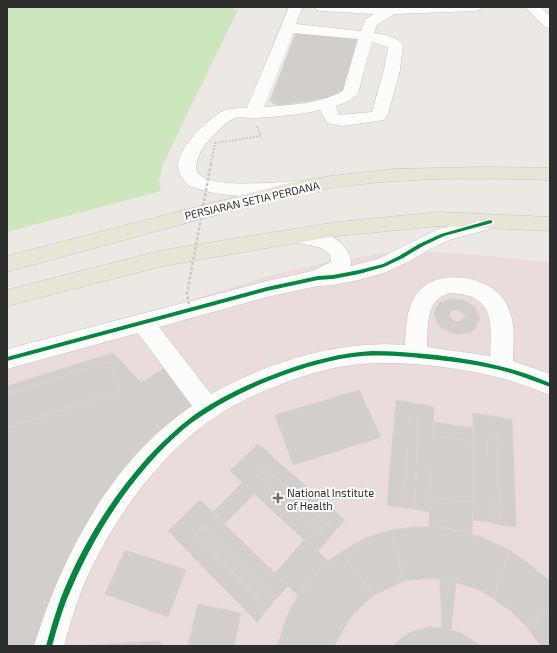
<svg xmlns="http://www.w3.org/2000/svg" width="557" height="653" font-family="'Exo 2',sans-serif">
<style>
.medical{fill:#e9dcdb}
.green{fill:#cee6be}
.building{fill:#d1cecb;stroke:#d7d4d0;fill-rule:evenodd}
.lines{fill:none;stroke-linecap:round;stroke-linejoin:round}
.minor-casing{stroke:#c5c4c5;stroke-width:1}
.major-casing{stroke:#c6c5c4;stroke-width:1}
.path{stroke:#c9c9c8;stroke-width:2;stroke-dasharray:2 1.5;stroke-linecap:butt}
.minor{fill:#fcfcfb;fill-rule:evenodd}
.major{fill:#e8e4d6;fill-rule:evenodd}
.path-bridge-far1{stroke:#c9c9c8;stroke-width:2;stroke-dasharray:2 1.5;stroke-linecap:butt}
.path-bridge{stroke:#c9c9c8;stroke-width:2.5;stroke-dasharray:3 2;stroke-linecap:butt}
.cycleway-casing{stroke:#fff;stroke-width:3}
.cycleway{fill:#00873e;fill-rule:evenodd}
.poi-dot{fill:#706f6e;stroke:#fff;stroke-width:1.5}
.labels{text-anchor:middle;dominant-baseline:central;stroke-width:4;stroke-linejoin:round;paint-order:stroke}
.street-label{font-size:11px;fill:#2e2e2e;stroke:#fff}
.poi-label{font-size:11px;fill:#2e2e2e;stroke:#fff;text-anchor:start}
</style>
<rect width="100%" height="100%" fill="#ece8e4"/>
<path class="medical" d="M441,252L550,262V646H7V351L114,324L272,275L333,261L385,253Z"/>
<path class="green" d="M7,7H231L238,10L163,164L159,181L161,191L7,232Z"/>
<g class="building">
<path d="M298,33L357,39L342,94L335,97L281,105L274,104L271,102V98L295,35Z"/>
<path d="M450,299L464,300L475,308L480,319L475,329L470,333L456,334L443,329L438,324L434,313L436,308L439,303ZM452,310H457L463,313L465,317L463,320L457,322L452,320L449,315Z"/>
<path d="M113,353L141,383L168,366L201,404L158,440L44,646H38L45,619L7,616V428L119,391L111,361L7,394V386ZM169,372L195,404L173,418L148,386Z"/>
<path d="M113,353L141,383L168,366L201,404L158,440L44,646H7V386Z"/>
<path d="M111,361L119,391L7,428V394Z"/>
<path d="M359,390L381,437L293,465L275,415Z"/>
<path d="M396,400L434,407L429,512L414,509L419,421L409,420L403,508L387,505Z"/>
<path d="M473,413L512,419L516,527L500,525L498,434L488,432L489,522L473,520Z"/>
<path d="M409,420L419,421L414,509L403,508Z"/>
<path d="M434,422L473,428V442L433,435Z"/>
<path d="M488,432L498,434L500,525L489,522Z"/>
<path d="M433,435L473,442V503L430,496Z"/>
<path d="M258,444L345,520L335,531L262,466L255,473L328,540L317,552L230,471Z"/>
<path d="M262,466L335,531L328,540L255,473Z"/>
<path d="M243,482L255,493L224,524L213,512Z"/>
<path d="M430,496L473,503L472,534L447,528L429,527Z"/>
<path d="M200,500L288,586L276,599L203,526L195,534L268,608L257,622L168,531Z"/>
<path d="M203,526L276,599L268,608L195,534Z"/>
<path d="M413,527H436L459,531L481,537L509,550L494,599L479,590L449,580L430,578L404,581L391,530Z"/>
<path d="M391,530L404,581L374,595L341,552L365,538Z"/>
<path d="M305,539L328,561L312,578L298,596L275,573Z"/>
<path d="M125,550L186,570L168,617L105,594Z"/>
<path d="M509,550L524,560L550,581V607L527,627L511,611L494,599Z"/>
<path d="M341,552L374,595L352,615L334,646H277L287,616L298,596L312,578L327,562Z"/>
<path d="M440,579L456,582L451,630L442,628Z"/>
<path d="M198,604L241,613L234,646H188Z"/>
<path d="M550,607V646H541L527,627Z"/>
<path d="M429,627L442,628L461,633L481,646H392L409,633Z"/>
<path d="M161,641L160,646H88V645Z"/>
</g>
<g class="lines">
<defs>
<g id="minor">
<path d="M289,7H303L296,24L361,31L365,20L374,14L322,11L317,10L315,7H481L479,10L474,11L394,14L377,25L374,33C384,35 398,37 403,45L400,70L388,114L384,120L342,126L327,123L320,110C299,115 275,117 254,118C248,118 241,117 235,118C224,122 208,140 202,149C198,156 193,168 199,174C212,189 279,182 298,181L305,183L307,187L305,191C276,199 230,198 202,190C198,189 191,187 188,185C185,182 181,176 179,172C172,153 207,119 223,111C230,108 239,108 247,108ZM293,33L358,39L343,91C319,104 290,105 264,107ZM372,42L388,47L384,70L372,112L339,115L336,106C344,103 353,100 358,93Z"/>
<path d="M525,7H540L550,16V28L545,27Z"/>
<path d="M490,215L497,217L500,222L497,227L449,240L428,250L408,262L384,273L359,280L333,285L318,286L267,297L159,327L211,394C269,362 338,340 405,345C406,328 406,309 416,295C432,271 471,274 493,289C501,294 506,302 509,310C516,326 513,345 513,361L550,374V395C537,390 525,385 511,381C470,368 404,360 361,364C333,366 305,375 279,385C252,395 226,408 204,425C151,464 107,529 82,589C75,607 69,627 64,646H34C62,556 111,460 192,406L138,333L7,369V349L267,281L312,271L331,262L330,254L319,247L288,241L285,236L288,231C310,224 353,237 351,266L378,259L436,230ZM451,293C494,295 492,321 490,356L427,347C428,326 425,298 451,293Z"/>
</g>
<g id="major">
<path d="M487,167L550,168V180C455,177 359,177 267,201L7,272V256L289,183L331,176L393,169Z"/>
<path d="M440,212L550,217V231L440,226L337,236L163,266L7,306V290L163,250L337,222Z"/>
</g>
</defs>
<use href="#minor" class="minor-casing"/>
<use href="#major" class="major-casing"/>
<path class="path" d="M257,126L261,136"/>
<use href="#minor" class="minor"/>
<use href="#major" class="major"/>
<path class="path-bridge-far1" d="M211,164L215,143L261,136"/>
<path class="path-bridge" d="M190,309L187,294L211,163"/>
<defs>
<g id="cycleway">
<path d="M490,220L492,221V223L444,236L423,246L403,258L384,267L359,274L333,279L318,280L267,291L7,361V357L267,287L318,276L333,275L359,270L383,264L399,256L419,244L441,234Z"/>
<path d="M372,351C393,351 415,353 436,355C476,360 514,367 550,383V387C537,382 524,377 511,373C483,365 456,362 428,359C403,356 378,354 353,357C322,361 290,372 261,384C234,396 208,410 185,428C136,470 99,526 73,585C64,604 58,625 52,646H46C52,625 58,603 67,583C87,537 114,495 147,458C161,443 177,428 194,415C220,397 250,383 280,372C310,361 340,353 372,351Z"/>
</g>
</defs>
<use href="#cycleway" class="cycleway-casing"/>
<use href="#cycleway" class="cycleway"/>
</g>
<path class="poi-dot" d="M276 492h4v4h4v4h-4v4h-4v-4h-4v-4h4z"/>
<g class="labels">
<g class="street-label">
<text transform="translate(252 200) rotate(-13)">PERSIARAN SETIA PERDANA</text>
</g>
<g class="poi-label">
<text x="287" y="492">National Institute<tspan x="287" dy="13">of Health</tspan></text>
</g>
</g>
<rect width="557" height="653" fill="none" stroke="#2e2e2e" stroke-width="16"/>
</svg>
